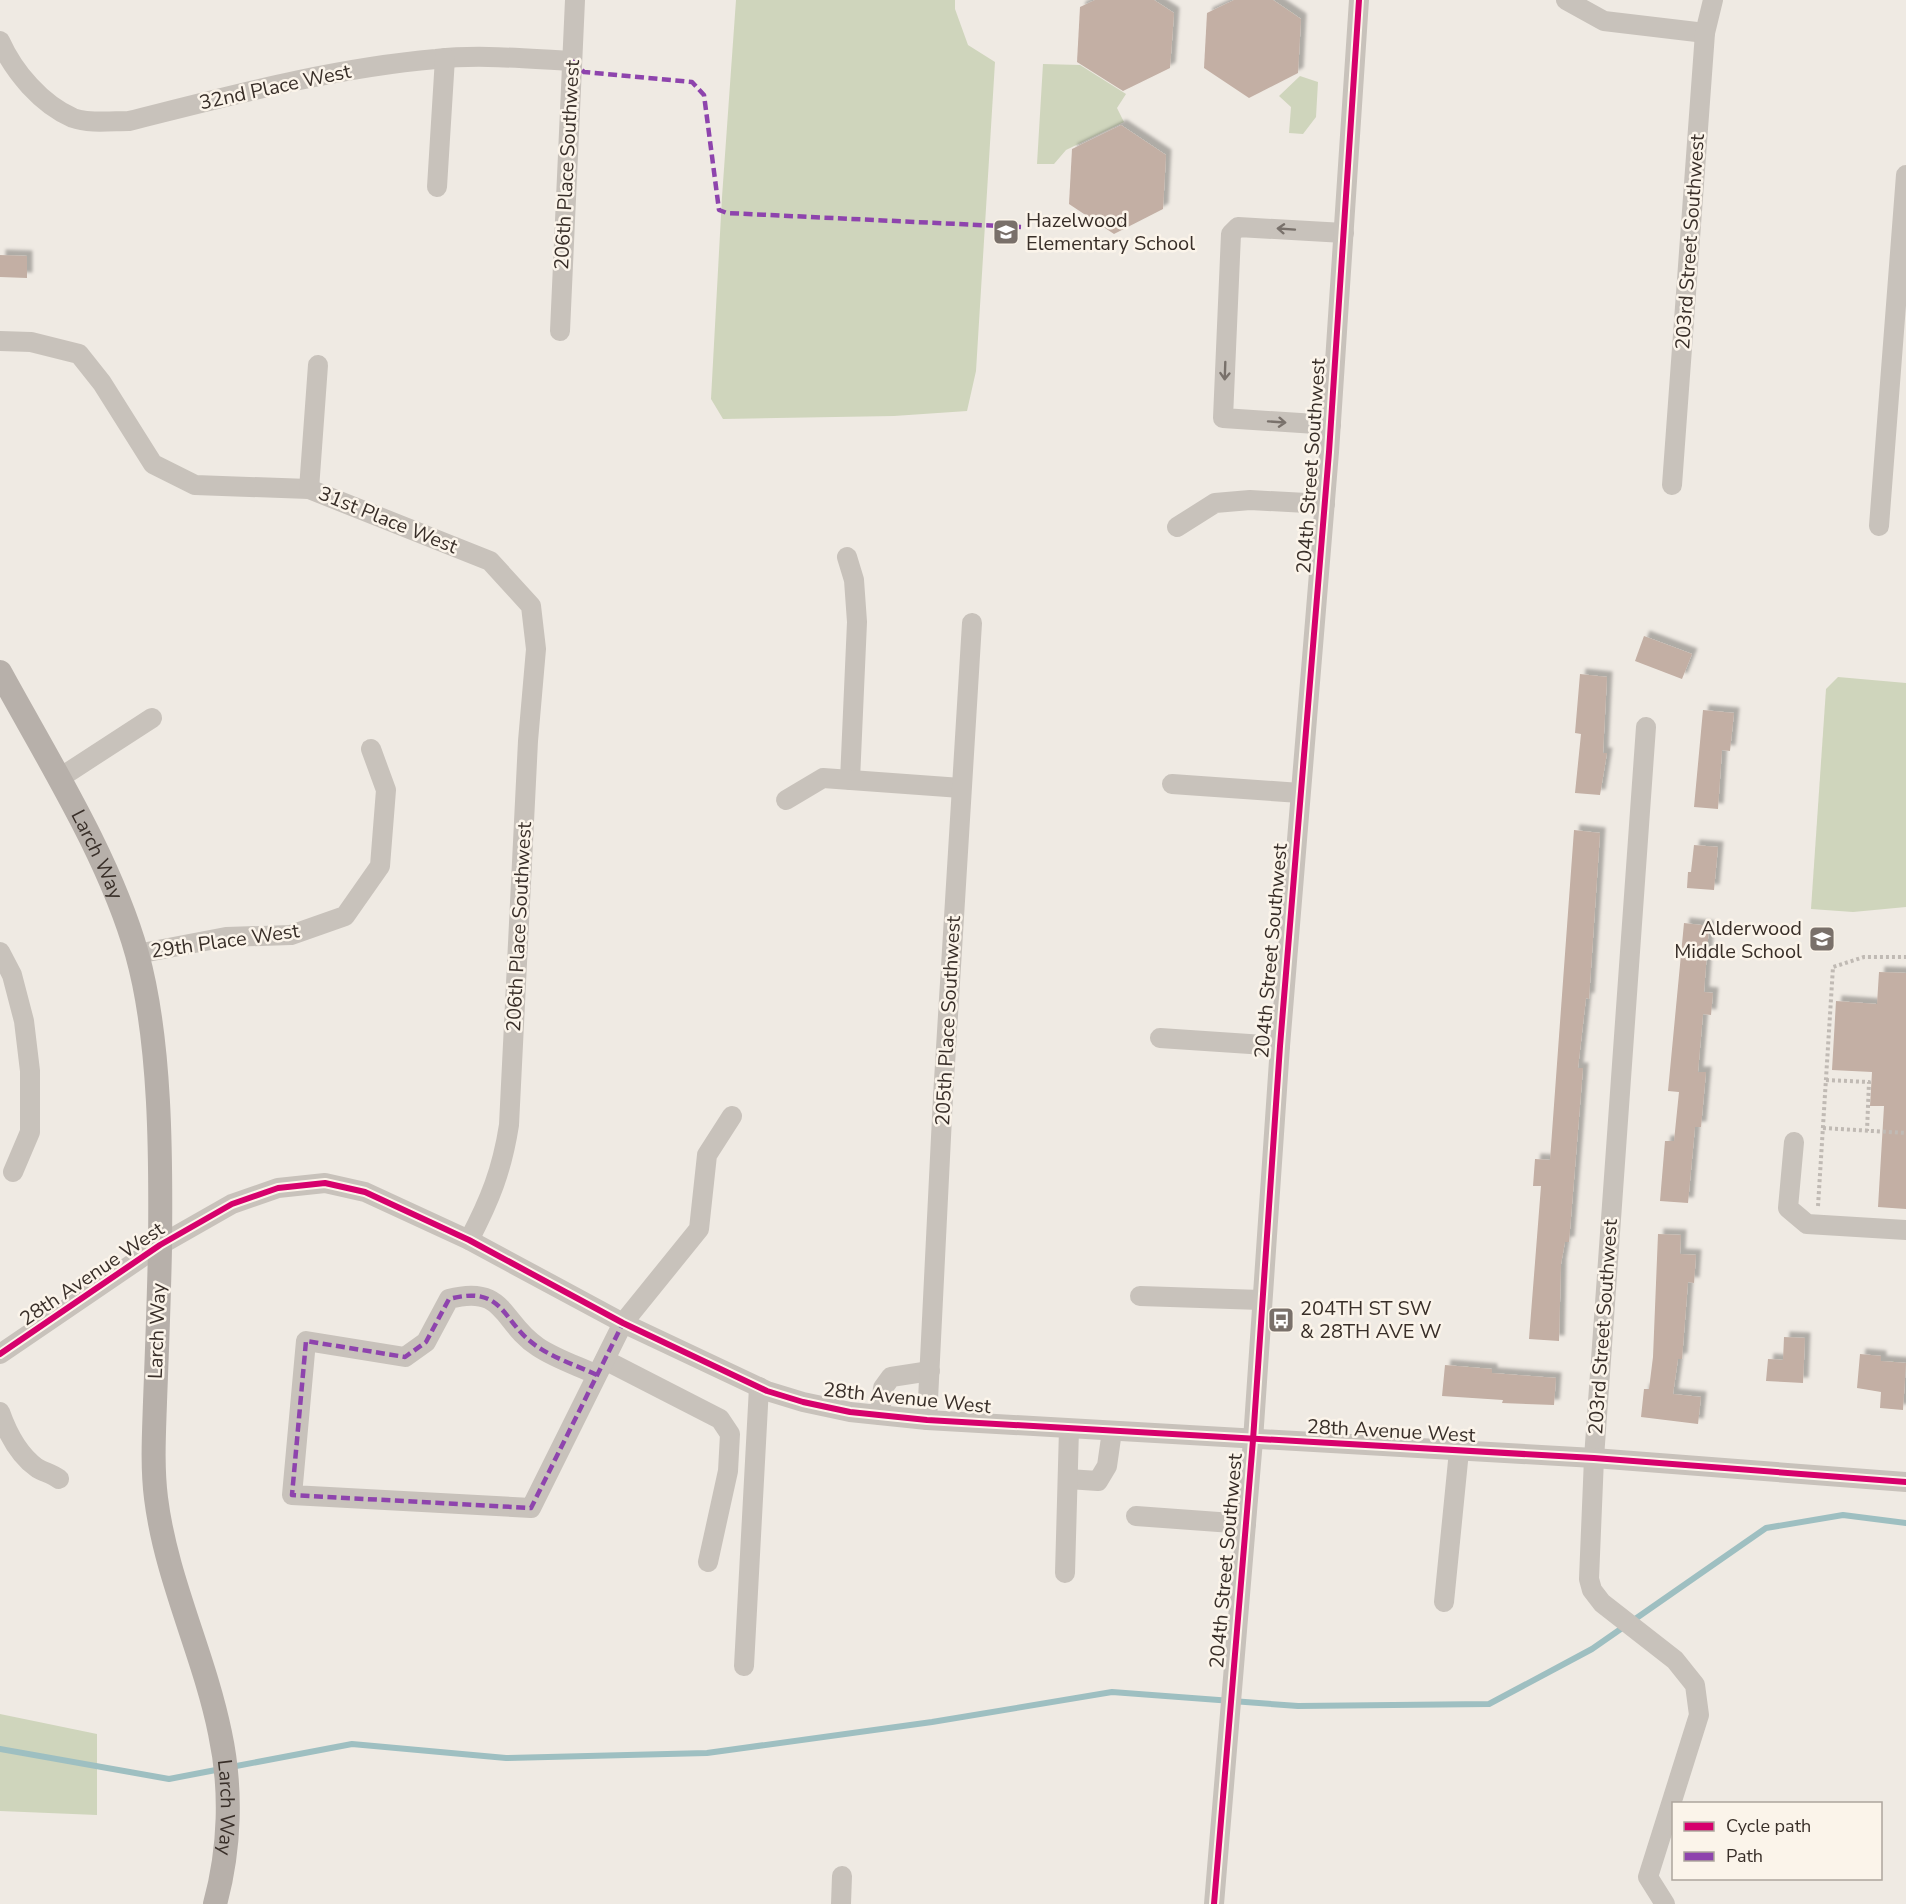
<svg xmlns="http://www.w3.org/2000/svg" width="1906" height="1904" font-family="'Nunito Sans',sans-serif">
<style>
.green{fill:#cfd5bc}
.lines{fill:none;stroke-linecap:round;stroke-linejoin:round}
.stream{stroke:#9ebfc1;stroke-width:6}
.building{fill:#c3afa4;filter:url(#shadow)}
.path{stroke:#c0bab4;stroke-width:4;stroke-dasharray:3 3;stroke-linecap:butt}
.minor{stroke:#c8c2bb;stroke-width:20}
.major{stroke:#b7b0aa;stroke-width:24}
.quiet{stroke:#8e44ad;stroke-width:4.5;stroke-dasharray:9 4.5;stroke-linecap:butt}
.cycleway-casing{stroke:#fbf4ea;stroke-width:10}
.cycleway{stroke:#d6006c;stroke-width:6}
.oneway{stroke:#79716b}
.labels{text-anchor:middle;dominant-baseline:central;stroke-width:5;stroke-linejoin:round;paint-order:stroke}
.street-label{font-size:20px;fill:#392f29;stroke:#fbf4ea}
.poi-label{font-size:20px;fill:#392f29;stroke:#fbf4ea;text-anchor:start}
</style>
<defs>
<filter id="shadow"><feDropShadow dx="5.5" dy="-5.5" stdDeviation="1.5" flood-color="#0004"/></filter>
</defs>
<rect width="100%" height="100%" fill="#efeae3"/>
<g class="green">
<path d="M736,0H955V9L968,45L995,62L976,371L967,411L894,416L723,419L711,399L722,197Z"/>
<path d="M1043,64L1080,65L1126,94L1117,108L1124,122L1066,150L1054,164H1037Z"/>
<path d="M1300,76L1318,82L1316,117L1303,134L1289,133L1291,107L1279,96Z"/>
<path d="M1838,677L1906,683V907L1853,912L1811,909L1826,689Z"/>
<path d="M0,1714L97,1734V1815L0,1811Z"/>
</g>
<g class="lines">
<g class="stream">
<path d="M0,1749L169,1779L221,1769"/>
<path d="M231,1767L352,1744L506,1758L707,1753L932,1722L1112,1692L1298,1706L1489,1704L1592,1649L1766,1528L1843,1515L1906,1523"/>
</g>
</g>
<g class="building">
<path d="M1095,0H1154L1174,13L1170,68L1123,91L1077,62L1080,7Z"/>
<path d="M1234,0H1273L1301,19L1298,73L1249,98L1204,68L1207,13Z"/>
<path d="M1121,125L1166,155L1163,209L1114,234L1069,204L1072,149Z"/>
<path d="M0,255L27,256V278L0,277Z"/>
<path d="M1644,636L1692,654L1682,679L1635,661Z"/>
<path d="M1580,674L1607,677L1603,753H1607L1600,795L1575,793L1581,734L1575,733Z"/>
<path d="M1703,710L1734,713L1730,751L1722,750L1718,809L1694,807Z"/>
<path d="M1574,830L1600,833L1589,999L1586,998L1578,1068H1583L1569,1242H1565L1561,1264L1559,1341L1529,1339L1541,1186H1533L1535,1159L1550,1160Z"/>
<path d="M1694,845L1718,847L1714,890L1687,888L1688,872H1691Z"/>
<path d="M1684,923L1709,926L1704,992L1713,993L1711,1015L1703,1014L1698,1072H1706L1701,1127H1695L1688,1203L1660,1201L1665,1141H1674L1679,1092L1668,1091Z"/>
<path d="M1879,972L1906,973V1209L1878,1207L1884,1106H1870L1872,1072L1832,1070L1836,1001L1877,1004Z"/>
<path d="M1658,1234L1681,1235L1680,1254L1696,1255L1694,1283L1688,1282L1682,1359H1678L1673,1394L1701,1397L1698,1424L1641,1417L1644,1389H1649L1653,1357Z"/>
<path d="M1784,1337L1805,1338L1803,1383L1766,1381L1768,1359L1783,1360Z"/>
<path d="M1860,1354L1881,1356V1361L1906,1363L1903,1410L1880,1408L1881,1392L1857,1388Z"/>
<path d="M1445,1365L1492,1369V1373L1556,1378L1554,1405L1502,1403L1503,1400L1442,1396Z"/>
</g>
<g class="lines">
<g class="path">
<path d="M1826,1080L1869,1082L1867,1131"/>
<path d="M1823,1128L1906,1133"/>
<path d="M1818,1206L1833,967L1864,957H1906"/>
</g>
<g class="minor">
<path d="M1566,0L1604,21L1705,33"/>
<path d="M0,41C14,72 41,104 73,118C89,124 112,121 129,121C229,96 332,68 436,59C481,54 527,59 572,61"/>
<path d="M437,187L445,58"/>
<path d="M560,331L575,0"/>
<path d="M0,341L31,342L79,354L102,383L153,464L195,485L309,489L490,561L531,606L536,649L528,741L509,1125C502,1170 490,1200 469,1240"/>
<path d="M1331,425L1223,418L1231,234L1238,227L1344,233"/>
<path d="M1672,485L1705,33L1713,0"/>
<path d="M309,489L318,365"/>
<path d="M1879,526L1906,175"/>
<path d="M1177,527L1215,503L1250,500L1325,504"/>
<path d="M847,557L854,580L857,622L850,780"/>
<path d="M1646,727L1594,1458L1589,1579L1592,1590L1602,1603L1675,1660L1695,1685L1699,1715L1648,1877L1665,1904"/>
<path d="M58,779L152,718"/>
<path d="M1172,784L1300,793"/>
<path d="M786,800L823,778L961,788"/>
<path d="M0,952L12,975L24,1021L30,1071V1132L13,1172"/>
<path d="M137,954L226,937L291,935L345,916L380,866L386,790L371,749"/>
<path d="M1160,1038L1280,1046"/>
<path d="M1794,1142L1788,1208L1807,1224L1906,1230"/>
<path d="M1140,1296L1261,1300"/>
<path d="M0,1354L160,1245L232,1204L278,1188L325,1183L365,1192L469,1240L623,1323L767,1391L803,1402L850,1412L927,1420L1594,1458L1906,1482"/>
<path d="M605,1360L720,1419L730,1434L728,1471L708,1562"/>
<path d="M597,1375C578,1366 556,1359 538,1347C501,1323 506,1284 449,1299L426,1342L405,1357L306,1341L292,1495L531,1508L623,1323L699,1229L707,1155L732,1116"/>
<path d="M0,1412C7,1432 19,1455 37,1468C44,1472 52,1474 59,1479"/>
<path d="M880,1415L883,1388L891,1377L930,1371"/>
<path d="M927,1420L943,1097L972,623"/>
<path d="M1068,1479L1098,1481L1107,1466L1112,1431"/>
<path d="M1136,1516L1246,1524"/>
<path d="M1065,1573L1069,1429"/>
<path d="M1444,1602L1459,1451"/>
<path d="M744,1666L759,1387"/>
<path d="M841,1904L842,1876"/>
<path d="M1214,1904L1253,1440L1280,1046L1329,452L1359,0"/>
</g>
<path class="major" id="s1" d="M0,672C48,760 110,858 137,954C161,1040 161,1159 160,1248C159,1299 157,1350 155,1402C154,1433 152,1466 156,1498C166,1579 204,1654 220,1733C232,1789 230,1849 215,1904"/>
<g class="quiet">
<path d="M572,61L584,72L692,82L704,95L719,210L727,213L1021,227"/>
<path d="M597,1375C578,1366 556,1359 538,1347C501,1323 506,1284 449,1299L426,1342L405,1357L306,1341L292,1495L531,1508L623,1323"/>
</g>
<defs>
<g id="cycleway">
<path d="M0,1354L160,1245L232,1204L278,1188L325,1183L365,1192L469,1240L623,1323L767,1391L803,1402L850,1412L927,1420L1594,1458L1906,1482"/>
<path d="M1214,1904L1253,1440L1280,1046L1329,452L1359,0"/>
</g>
</defs>
<use href="#cycleway" class="cycleway-casing"/>
<use href="#cycleway" class="cycleway"/>
</g>
<defs><path id="oneway-shaft" d="M-6 0H5M1.5-3L5.5 0L1.5 3" fill="none" stroke-width="1.6" stroke-linecap="round" stroke-linejoin="round" transform="scale(1.5)"/></defs>
<g class="oneway">
<use href="#oneway-shaft" transform="translate(1286 229) rotate(-176)"/>
<use href="#oneway-shaft" transform="translate(1225 371) rotate(92)"/>
<use href="#oneway-shaft" transform="translate(1277 422) rotate(4)"/>
</g>
<defs>
<symbol id="school-square" viewBox="-11 -11 22 22"><rect x="-9" y="-9" width="18" height="18" rx="4" fill="#79706a" stroke="#fbf4ea"/><path d="M0-5L7-2L0 1L-7-2ZM-4 1L0 2.5L4 1V4Q0 6-4 4Z" fill="#fff"/></symbol>
<symbol id="bus-square" viewBox="-11 -11 22 22"><rect x="-9" y="-9" width="18" height="18" rx="4" fill="#79706a" stroke="#fbf4ea"/><path d="M-5-6H5V4H4V6H2V4H-2V6H-4V4H-5ZM-3.5-4V0h7V-4ZM-3.5 1.2v1.5H-2V1.2ZM2 1.2v1.5H3.5V1.2Z" fill="#fff"/></symbol>
</defs>
<g fill-rule="evenodd">
<use href="#school-square" x="991" y="217" width="30" height="30"/>
<use href="#school-square" x="1807" y="924" width="30" height="30"/>
<use href="#bus-square" x="1266" y="1305" width="30" height="30"/>
</g>
<g class="labels">
<g class="street-label">
<text transform="translate(275 87) rotate(-12)">32nd Place West</text>
<text transform="translate(567 165) rotate(-87)">206th Place Southwest</text>
<text transform="translate(1690 242) rotate(-86)">203rd Street Southwest</text>
<text transform="translate(1311 466) rotate(-86)">204th Street Southwest</text>
<text transform="translate(388 520) rotate(22)">31st Place West</text>
<text stroke="none"><textPath href="#s1" startOffset="207">Larch Way</textPath></text>
<text transform="translate(519 927) rotate(-87)">206th Place Southwest</text>
<text transform="translate(225 941) rotate(-8)">29th Place West</text>
<text transform="translate(1271 951) rotate(-85)">204th Street Southwest</text>
<text transform="translate(948 1021) rotate(-87)">205th Place Southwest</text>
<text transform="translate(92 1274) rotate(-34)">28th Avenue West</text>
<text transform="translate(1603 1327) rotate(-86)">203rd Street Southwest</text>
<text transform="translate(157 1331) rotate(-88)">Larch Way</text>
<text transform="translate(907 1398) rotate(6)">28th Avenue West</text>
<text transform="translate(1391 1431) rotate(3)">28th Avenue West</text>
<text transform="translate(1226 1561) rotate(-85)">204th Street Southwest</text>
<text stroke="none"><textPath href="#s1" startOffset="1179">Larch Way</textPath></text>
</g>
<g class="poi-label">
<text x="1026" y="220">Hazelwood<tspan x="1026" dy="23">Elementary School</tspan></text>
<text x="1802" y="928" text-anchor="end">Alderwood<tspan x="1802" dy="23">Middle School</tspan></text>
<text x="1300" y="1308">204TH ST SW<tspan x="1300" dy="23">&amp; 28TH AVE W</tspan></text>
</g>
</g>
<rect x="1672" y="1802" width="210" height="78" fill="#fbf4ea" stroke="#ada59d" stroke-width="1.5"/>
<rect x="1684" y="1822" width="30" height="9" fill="#d6006c" stroke="#ada59d" stroke-width="1.5"/>
<text x="1726" y="1832" font-size="18" fill="#392f29">Cycle path</text>
<rect x="1684" y="1852" width="30" height="9" fill="#8e44ad" stroke="#ada59d" stroke-width="1.5"/>
<text x="1726" y="1862" font-size="18" fill="#392f29">Path</text>
</svg>
